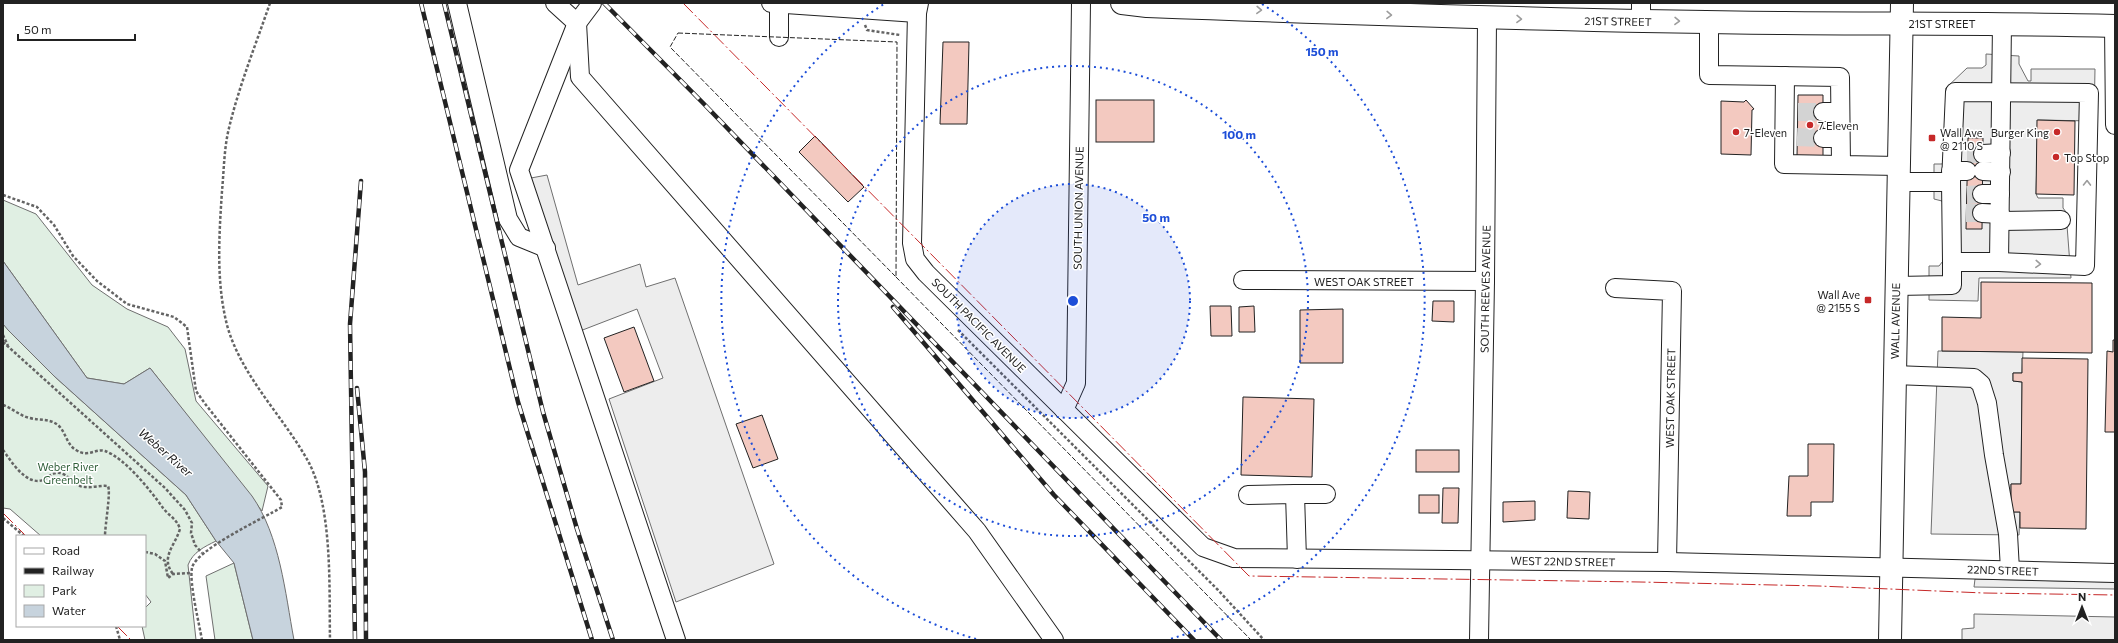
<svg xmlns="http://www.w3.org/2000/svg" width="2118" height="643" font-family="Commissioner,sans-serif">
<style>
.green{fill:#e0efe3;stroke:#6f6f6f}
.parking{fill:#ededed;stroke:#6f6f6f}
.water{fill:#c7d3dd;stroke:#6f6f6f}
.building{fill:#f3c9c0;stroke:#222}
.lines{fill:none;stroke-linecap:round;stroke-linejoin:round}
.minor-tunnel{stroke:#d3d3d3;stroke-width:18;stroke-dasharray:18 9;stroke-linecap:butt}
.minor-casing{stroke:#222;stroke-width:20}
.major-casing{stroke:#222;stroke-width:24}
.path{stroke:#646464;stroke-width:2.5;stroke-dasharray:3 2;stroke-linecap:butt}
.minor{stroke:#fff;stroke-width:18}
.major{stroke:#fff;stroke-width:22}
.rail-casing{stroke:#222;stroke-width:4.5}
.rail{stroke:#fff;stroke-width:3;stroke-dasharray:9;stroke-linecap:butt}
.fence{stroke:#222;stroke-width:1;stroke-dasharray:5 2;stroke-linecap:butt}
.power{stroke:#c62828;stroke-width:1;stroke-dasharray:14 3 2 3;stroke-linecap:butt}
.oneway{stroke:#9c9c9c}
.ring{fill:none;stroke:#1d4ed8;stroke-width:2;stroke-dasharray:2 4}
.poi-dot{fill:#c62828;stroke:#fff;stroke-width:1.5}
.labels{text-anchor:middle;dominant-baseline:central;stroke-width:3;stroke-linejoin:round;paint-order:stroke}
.street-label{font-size:11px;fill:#222;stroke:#fff}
.poi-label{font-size:11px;fill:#222;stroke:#fff;text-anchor:start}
.park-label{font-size:11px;fill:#2f5e38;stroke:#fff}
.water-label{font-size:12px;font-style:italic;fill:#222;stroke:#fff}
.centre{fill:#1d4ed8;stroke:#fff;stroke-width:2}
.ring-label{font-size:12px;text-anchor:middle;font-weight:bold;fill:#1d4ed8;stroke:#fff;stroke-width:3;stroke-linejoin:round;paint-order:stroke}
</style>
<rect width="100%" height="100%" fill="#fff"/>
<g class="green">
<path d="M3,200L36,214L92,285L127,309L168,327L185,349L196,401L268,486L262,511L150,368L124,384L87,378L3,261Z"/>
<path d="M3,324L54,376L186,495L216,541C204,547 193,552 188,565L196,640H145L142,626H145V608L151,602L145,594V536H41L10,509L3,508Z"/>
<path d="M234,563L253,640H215L206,576Z"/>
</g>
<g class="parking">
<path d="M1986,54L2019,56V64L2028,81H2031V69H2095L2094,121L2038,120L2036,194L2038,198H2063V208L2066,212L2071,278H1979L1978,301L1929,300V266H1939L1943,261L1944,206L1942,201L1934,199V164H1942L1945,159L1946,88L1967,68H1982L1986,65Z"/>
<path d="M547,175L578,285L640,264L646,287L675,278L774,564L676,602L609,399L663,378L637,309L580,331L531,178Z"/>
<path d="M1938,351L2023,352L2022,373H2013V381L2022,382L2021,484H2011V512H2020L2019,535L1931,534Z"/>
<path d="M1975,579L2115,582V589L1974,587Z"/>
<path d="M1974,614L2115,617V640H1962V629L1974,628Z"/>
</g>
<path class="water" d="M3,261L87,378L124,384L150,368L252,496C280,536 285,592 294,640H253L234,563L216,541L186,495L54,376L8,330L3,324Z"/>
<g class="building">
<path d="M943,42H969L967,124H940Z"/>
<path d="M1798,95H1823V157H1797Z"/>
<rect x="1096" y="100" width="58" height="42"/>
<path d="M1746,100L1754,109L1752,110L1751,155L1721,154V101L1744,102Z"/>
<path d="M2037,120L2075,121L2074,195L2036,194Z"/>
<path d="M815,136L864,187L848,202L799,152Z"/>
<path d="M1968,138H1983L1982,229H1966Z"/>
<path d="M1981,282L2092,283V353L1942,351V317L1981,318Z"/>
<path d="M1433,301H1454V322L1432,321Z"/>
<path d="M1210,306H1231L1232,336H1211Z"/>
<path d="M1254,306L1255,332H1239V307Z"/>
<path d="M1343,309V363H1300V310Z"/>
<path d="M634,327L654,381L624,392L604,338Z"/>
<path d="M2113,340H2115V432H2105L2107,351L2113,352Z"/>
<path d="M2022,358L2088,359L2086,529L2020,528V512H2011V484H2021L2022,382L2013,381V373H2022Z"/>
<path d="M1243,397L1314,399L1312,477L1241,475Z"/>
<path d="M762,415L778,459L753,468L736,424Z"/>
<path d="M1808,444H1834L1833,502H1811V516H1787L1789,476H1808Z"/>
<rect x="1416" y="450" width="43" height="22"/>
<path d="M1443,488H1459L1458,523H1442Z"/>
<path d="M1568,491L1590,492L1589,519L1567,518Z"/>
<rect x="1419" y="495" width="20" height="18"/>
<path d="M1535,501V520L1503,522V502Z"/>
</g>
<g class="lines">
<g class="minor-tunnel">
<path d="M1798,112H1823"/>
<path d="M1797,137L1823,138"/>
<path d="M1967,154H1983"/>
<path d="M1967,195L1982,194"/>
<path d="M1966,213H1982"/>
</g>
<defs>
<g id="minor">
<path d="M457,3L508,219L519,237L546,248"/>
<path d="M555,3L577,23L580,77L977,531L1054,640"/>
<path d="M592,3L577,23L519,170L676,640"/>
<path d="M771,3L917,13"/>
<path d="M919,3L917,13L912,243L915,259L926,273L1203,547L1234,558L1667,562L2115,573"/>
<path d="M1641,21V3"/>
<path d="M1709,22V75L1840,77L1841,165L1899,166"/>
<path d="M2114,26L2115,125"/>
<path d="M779,37V4"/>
<path d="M1785,76L1784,164L1841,165"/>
<path d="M1823,112H1840"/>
<path d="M1823,138H1840"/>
<path d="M1983,154L2001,153"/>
<path d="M1951,171H1967"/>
<path d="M1983,171L2001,172"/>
<path d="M1898,182H1951L1952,262"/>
<path d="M1951,182L1955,92L2089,93L2085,266L1999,262"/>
<path d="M1982,194H2000"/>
<path d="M1982,213L2000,214"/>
<path d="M2000,221L2061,220"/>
<path d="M1243,280L1485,281"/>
<path d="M1896,286L1952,285V262H1999L2002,23"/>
<path d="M1615,288L1672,291L1667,562"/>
<path d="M1894,375L1974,378L1981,384L1987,403L1994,455L2008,534L2010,570"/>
<path d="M1064,410L1076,383L1081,3"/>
<path d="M1295,494H1326"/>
<path d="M1248,495L1295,494L1297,559"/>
<path d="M1479,640L1485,281L1487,19"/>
</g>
<g id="major">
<path d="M1122,3L1147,6C1359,14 1572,21 1784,23C1895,24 2005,23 2115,26"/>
<path d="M1890,640L1902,3"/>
</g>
</defs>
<use href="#minor" class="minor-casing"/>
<use href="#major" class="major-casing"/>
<g class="path">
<path d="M270,3C256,44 239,86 229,128C224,148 224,170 222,191C219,236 216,282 227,325C241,376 283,416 308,461C333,507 329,588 330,640"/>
<path d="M865,25L867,30L900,35"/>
<path d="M3,195L37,207L54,225L73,256L97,281L127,304L174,317L187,327L196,391L206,405L281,500L282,507C264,518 195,550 192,568C189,582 199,623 202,640"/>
<path d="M958,330L1218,590L1264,640"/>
<path d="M3,335L8,346"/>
<path d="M3,342L165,488L185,510L192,523L191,533L195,545L202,553"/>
<path d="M3,405C12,408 20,416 30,418C41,421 50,418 59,426C66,433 67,445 76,450C89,458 95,448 105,451C125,458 151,491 163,508C169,516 177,519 180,529C175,546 160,557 173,574"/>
<path d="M3,450C11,461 26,486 43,480C48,477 53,472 60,473C67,474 73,483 80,486C90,489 99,485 108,486C111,492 105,525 105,536"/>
<path d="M3,518L24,536"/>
<path d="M145,552L155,554L165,561L168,578L173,574L191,573"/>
<path d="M116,626L120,640"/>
</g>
<use href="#minor" class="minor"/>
<use href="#major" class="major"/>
<defs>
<g id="rail">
<path d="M421,3L518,402L592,640"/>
<path d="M444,3L543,412L577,529L613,640"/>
<path d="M604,3L704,104L1221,640"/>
<path d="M893,307L1054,495L1194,640"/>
<path d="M357,388L365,472L366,640"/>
<path d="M355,640L350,324L361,181"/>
</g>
</defs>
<use href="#rail" class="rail-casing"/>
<use href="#rail" class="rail"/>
<g class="fence">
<path d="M678,33L897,42L896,277L670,47Z"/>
<path d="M896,277L1251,640"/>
</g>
<g class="power">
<path d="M683,3L1249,576L1640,582L1819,586L1984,593L2115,595"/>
<path d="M3,513L26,536"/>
<path d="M117,626L131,640"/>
</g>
</g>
<defs><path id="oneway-chevron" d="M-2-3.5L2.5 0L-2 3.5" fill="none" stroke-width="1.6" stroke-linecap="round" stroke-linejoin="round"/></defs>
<g class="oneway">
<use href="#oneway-chevron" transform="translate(1259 10) rotate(2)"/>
<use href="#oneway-chevron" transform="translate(1389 15) rotate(2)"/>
<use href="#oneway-chevron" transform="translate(1519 19) rotate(1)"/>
<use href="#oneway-chevron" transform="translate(1677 21) rotate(1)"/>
<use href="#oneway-chevron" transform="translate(2087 183) rotate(-89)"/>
<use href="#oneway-chevron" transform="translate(2038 264) rotate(3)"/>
</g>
<circle cx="1073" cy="301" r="117" fill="#1d4ed8" fill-opacity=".12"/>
<g class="ring">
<circle cx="1073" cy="301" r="117"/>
<circle cx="1073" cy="301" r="235"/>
<path d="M976 639A352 352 0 0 1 884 4M1262 4A352 352 0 0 1 1170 639"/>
</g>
<g class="poi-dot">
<circle cx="1810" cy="125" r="4"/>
<circle cx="1736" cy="132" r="4"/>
<circle cx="2057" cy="132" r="4"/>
<rect x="1928" y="134" width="8" height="8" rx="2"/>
<circle cx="2056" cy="157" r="4"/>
<rect x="1864" y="296" width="8" height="8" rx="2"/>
</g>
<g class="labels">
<g class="street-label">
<text transform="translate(1618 21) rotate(1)">21ST STREET</text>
<text x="1942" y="23">21ST STREET</text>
<text transform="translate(1078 208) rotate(-89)">SOUTH UNION AVENUE</text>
<text x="1364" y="281">WEST OAK STREET</text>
<text transform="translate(1485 289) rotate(-89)">SOUTH REEVES AVENUE</text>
<text transform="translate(1895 321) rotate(-89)">WALL AVENUE</text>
<text transform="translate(979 325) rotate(45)">SOUTH PACIFIC AVENUE</text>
<text transform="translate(1670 398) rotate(-89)">WEST OAK STREET</text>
<text transform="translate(1563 561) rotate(1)">WEST 22ND STREET</text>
<text transform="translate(2003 570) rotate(2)">22ND STREET</text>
</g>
<g class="poi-label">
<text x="1818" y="125">7 Eleven</text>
<text x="1744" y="132">7-Eleven</text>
<text x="1940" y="132">Wall Ave<tspan x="1940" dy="13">@ 2110 S</tspan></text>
<text x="2049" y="132" text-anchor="end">Burger King</text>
<text x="2064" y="157">Top Stop</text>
<text x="1860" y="294" text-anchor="end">Wall Ave<tspan x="1860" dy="13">@ 2155 S</tspan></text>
</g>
<g class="park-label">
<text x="68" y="466">Weber River<tspan x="68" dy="13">Greenbelt</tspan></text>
</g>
<g class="water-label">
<text transform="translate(166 452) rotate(41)">Weber River</text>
</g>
</g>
<circle cx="1073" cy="301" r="6" class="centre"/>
<g class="ring-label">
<text x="1322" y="56">150 m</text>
<text x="1239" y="139">100 m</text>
<text x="1156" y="222">50 m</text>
</g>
<rect width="2118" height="643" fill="none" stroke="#222222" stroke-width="8"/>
<rect x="16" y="535" width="130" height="92" fill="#ffffff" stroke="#a7a7a7"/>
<rect x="24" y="548" width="20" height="6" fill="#ffffff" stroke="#a7a7a7"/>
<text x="52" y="555" font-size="12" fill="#222222">Road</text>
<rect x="24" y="568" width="20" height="6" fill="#222222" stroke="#a7a7a7"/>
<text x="52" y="575" font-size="12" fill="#222222">Railway</text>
<rect x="24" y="585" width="20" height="12" fill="#e0efe3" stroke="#a7a7a7"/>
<text x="52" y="595" font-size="12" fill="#222222">Park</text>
<rect x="24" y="605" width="20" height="12" fill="#c7d3dd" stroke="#a7a7a7"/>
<text x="52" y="615" font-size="12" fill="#222222">Water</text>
<g transform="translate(2082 607)" stroke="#ffffff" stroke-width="3" paint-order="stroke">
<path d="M0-3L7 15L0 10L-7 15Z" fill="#222222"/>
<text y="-6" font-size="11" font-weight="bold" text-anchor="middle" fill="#222222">N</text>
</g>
<path d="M18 34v6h117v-6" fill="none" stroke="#222222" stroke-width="2"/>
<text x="24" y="34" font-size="12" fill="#222222" stroke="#ffffff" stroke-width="3" paint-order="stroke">50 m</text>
</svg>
